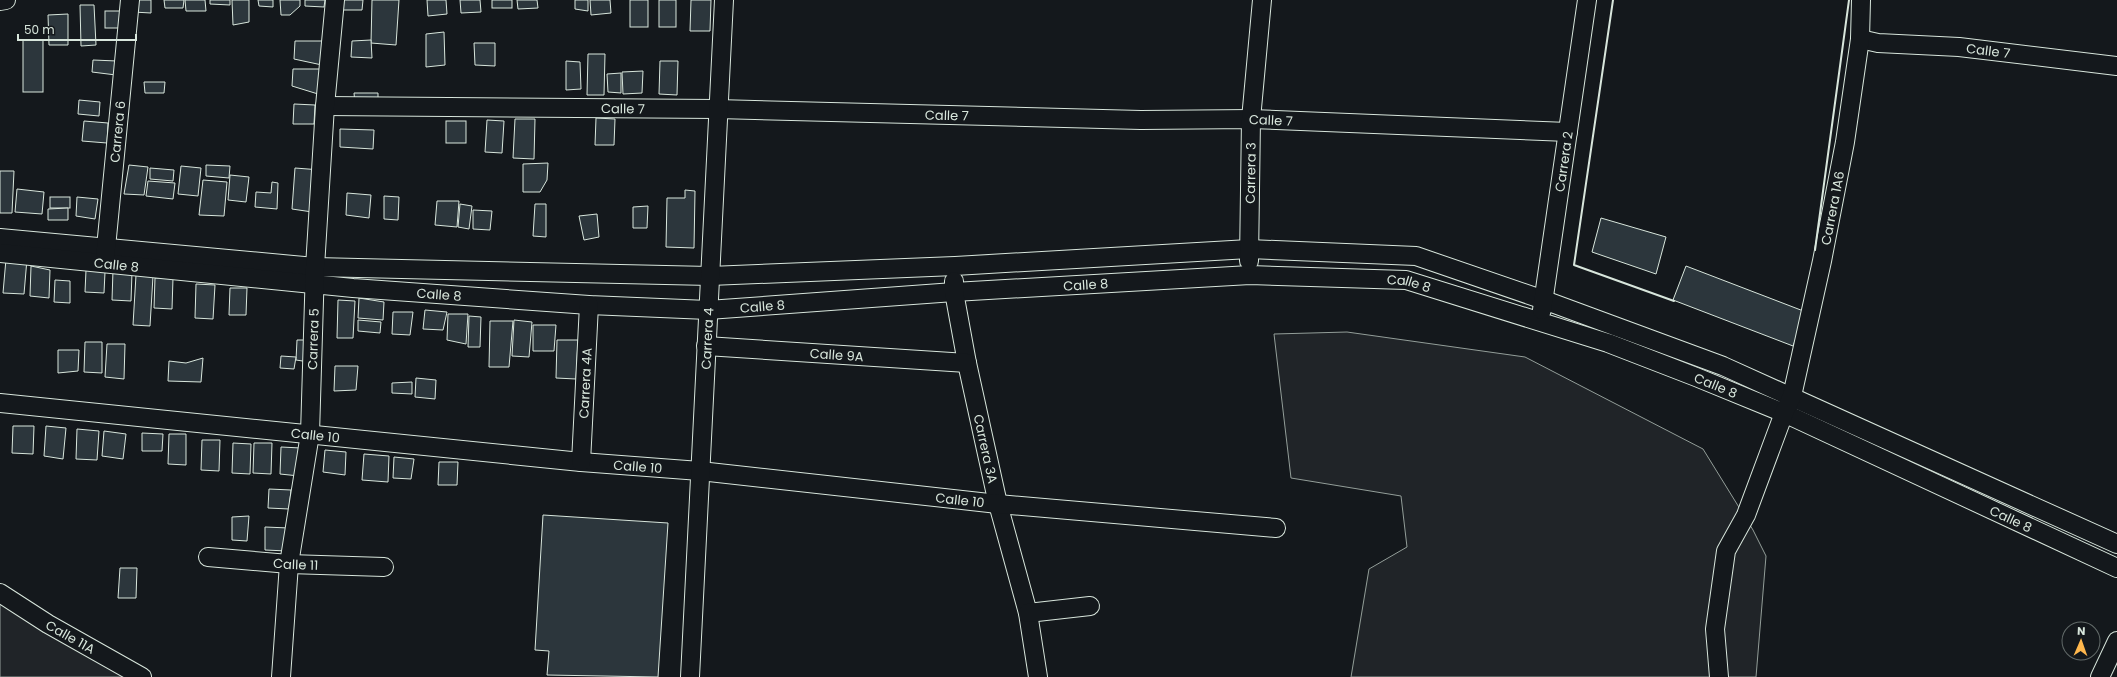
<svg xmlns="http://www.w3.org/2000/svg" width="2117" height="677" font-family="Poppins,sans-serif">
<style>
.green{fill:#202428;stroke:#939e99}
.building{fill:#2c363c;stroke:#d8e6dc}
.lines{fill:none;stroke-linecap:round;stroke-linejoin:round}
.minor-casing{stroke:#d8e6dc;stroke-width:20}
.minor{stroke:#14181c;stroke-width:18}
.wall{stroke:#d8e6dc;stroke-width:2}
.labels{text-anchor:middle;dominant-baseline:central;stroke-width:3;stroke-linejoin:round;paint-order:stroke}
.street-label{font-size:13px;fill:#d8e6dc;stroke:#14181c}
</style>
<rect width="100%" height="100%" fill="#14181c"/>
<g class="green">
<path d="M1347,332L1525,357L1703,449L1753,530L1766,556L1756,677H1351L1369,569L1407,547L1401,496L1291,478L1274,334Z"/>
<path d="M0,591L137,677H0Z"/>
</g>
<g class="building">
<path d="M133,0H151V13L133,12Z"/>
<path d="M164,0H184L183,8H165Z"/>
<path d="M185,0H205L206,11H186Z"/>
<path d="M210,0H230V5L210,4Z"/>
<path d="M232,0H249V22L233,25Z"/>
<path d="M258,0H273V7L259,6Z"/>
<path d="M280,0H300V6L290,15H281Z"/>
<path d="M305,0H325L324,7L305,6Z"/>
<path d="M343,0H363L362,10H343Z"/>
<path d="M372,0H399L396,45L371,43Z"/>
<path d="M427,0H446L447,14L428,16Z"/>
<path d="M460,0H480L481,12L461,13Z"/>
<rect x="492" y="0" width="20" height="8"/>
<path d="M517,0H537L538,8L518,9Z"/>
<path d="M575,0H588V11L575,9Z"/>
<path d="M590,0H610L611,13L591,15Z"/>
<rect x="630" y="0" width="18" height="27"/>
<rect x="659" y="0" width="17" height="27"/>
<path d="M691,0H711L710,31H690Z"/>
<path d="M80,5H94L96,45L81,46Z"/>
<rect x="105" y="11" width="17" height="17"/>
<path d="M68,14V45H49L48,15Z"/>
<path d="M444,32L445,65L426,67V34Z"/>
<rect x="23" y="40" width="20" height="52"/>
<path d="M371,40L372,58L351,57L352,41Z"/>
<path d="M295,41H324L322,65L294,59Z"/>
<path d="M474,43H495V66L475,65Z"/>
<path d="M588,54H605L604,95H587Z"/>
<path d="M93,60L117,61L116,75L92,72Z"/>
<path d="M566,61L580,62L581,89L566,90Z"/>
<path d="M660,61H678L677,95L659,94Z"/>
<path d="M293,69H320L318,94L292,86Z"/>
<path d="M643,71L642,93L623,94L622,72Z"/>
<path d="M621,73V93L608,92L607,74Z"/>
<path d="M144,82H165L164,93H145Z"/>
<path d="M354,93H378V104H355Z"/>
<path d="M79,100L100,102L99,116L78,114Z"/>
<path d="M294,104L315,105L314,124H293Z"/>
<path d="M596,118L615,119L614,145H595Z"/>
<path d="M515,119H535L534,159L513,158Z"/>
<path d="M487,120L504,121L502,153L485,152Z"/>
<path d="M84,121L108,123L107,143L82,141Z"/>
<rect x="446" y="121" width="20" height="22"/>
<path d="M340,129L374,130L373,149L340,147Z"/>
<path d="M548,163L547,180L540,192H523V164Z"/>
<path d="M129,165L148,167L144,195L124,194Z"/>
<path d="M206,165L230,166L229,178L206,176Z"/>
<path d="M181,166L201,168L198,196L178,194Z"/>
<path d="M150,168L174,170L173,181L150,179Z"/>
<path d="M295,168L321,170L319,213L292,209Z"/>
<path d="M0,171H14L12,213H0Z"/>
<path d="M230,175L249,177L246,202L228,200Z"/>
<path d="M203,180L227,182L224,216L199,215Z"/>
<path d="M148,181L175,183L173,199L146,196Z"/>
<path d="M272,182L278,183L277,209L255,207L256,192L271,193Z"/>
<path d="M17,189L44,192L42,214L15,212Z"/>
<path d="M685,190L695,191L694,248L666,247L667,198H685Z"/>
<path d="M347,193L371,195L369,218L346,215Z"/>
<path d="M384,196L399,197L398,220L384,219Z"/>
<rect x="50" y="197" width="20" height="11"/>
<path d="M77,197L98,199L95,219L76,216Z"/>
<path d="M437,201H459L457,227L435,225Z"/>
<path d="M460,204L472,206L469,229L458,227Z"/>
<path d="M535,204H546V237L533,236Z"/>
<path d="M648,206L647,228H633V207Z"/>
<path d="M68,208V220H48V209Z"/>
<path d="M473,210L492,211L490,230L473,229Z"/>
<path d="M597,214L599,237L584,240L579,216Z"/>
<path d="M1601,218L1666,237L1656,274L1592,252Z"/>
<path d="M6,259H27L24,294L3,293Z"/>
<path d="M31,266L50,270L49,298L30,296Z"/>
<path d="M1686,266L1806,312L1793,346L1673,300Z"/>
<path d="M86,270L105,272L104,293L85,292Z"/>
<path d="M113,270L132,272L131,301L112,300Z"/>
<path d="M136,275L153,276L150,326L133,325Z"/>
<path d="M155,278H173L172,309L154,308Z"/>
<path d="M55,280L70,281V303L54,302Z"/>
<path d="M196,284L215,285L213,319L195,318Z"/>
<path d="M230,288H247L246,315H229Z"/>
<path d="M359,298L384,302L383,320L358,318Z"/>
<path d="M338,300L355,301L353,338H337Z"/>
<path d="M425,310L447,312L443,330L423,329Z"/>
<path d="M393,312H413L410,335L392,334Z"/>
<path d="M448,314H468L466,344L447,340Z"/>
<path d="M469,316L481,317L480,347H468Z"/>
<path d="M358,320L381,322L380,333L358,331Z"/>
<path d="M514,320L532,322L529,357L512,356Z"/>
<path d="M490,321H513L509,367H489Z"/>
<path d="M533,325H556L554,351H533Z"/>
<path d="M297,340H310L309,362L296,360Z"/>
<path d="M557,340H578L576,379L556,378Z"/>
<path d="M85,342H102V373L84,372Z"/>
<path d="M107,344H125L124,379L105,377Z"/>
<path d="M58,350H79L78,371L58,373Z"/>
<path d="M281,356L296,357L294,369L280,368Z"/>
<path d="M203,358L201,382L168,381L169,361L186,363Z"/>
<path d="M335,366H358L356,390L334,391Z"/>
<path d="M416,378L436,380L435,399L415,397Z"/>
<path d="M412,382V394L392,393V383Z"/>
<path d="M13,426H34L33,454L12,453Z"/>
<path d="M46,426L66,428L63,459L44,456Z"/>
<path d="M77,429L99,431L97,460L76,459Z"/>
<path d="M104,431L126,434L123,459L102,456Z"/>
<path d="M142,433L163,434L162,451H142Z"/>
<path d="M169,434H186V465L168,464Z"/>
<path d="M202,440H220L219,471L201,470Z"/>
<path d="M233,443L251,444L250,474L232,473Z"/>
<path d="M254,443H272L271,474L253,473Z"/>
<path d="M281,447L301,448L299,476L280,474Z"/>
<path d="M325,450L346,452L345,475L323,472Z"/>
<path d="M364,454L389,456L388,482L362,480Z"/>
<path d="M394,457L414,459L411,479L393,478Z"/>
<path d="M439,462H458L457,485H438Z"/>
<path d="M269,489L291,490L289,509L268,508Z"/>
<path d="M543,515L668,523L658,677L547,675L549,651L535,650Z"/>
<path d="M249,516L247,541L232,540V517Z"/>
<path d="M265,527L289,528L287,551L265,550Z"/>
<path d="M120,568H137L136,598H118Z"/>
</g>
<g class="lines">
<defs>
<g id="minor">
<path d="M0,1L6,0"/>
<path id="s1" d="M1860,39L1878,43L1959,47L2117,66"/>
<path id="s2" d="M325,106L717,109L1141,120L1251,119L1568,132"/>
<path d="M0,238L315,267L710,276L955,266L1249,249L1416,256L1544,300L1723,366L2117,544"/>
<path id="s3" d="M0,253L353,288L589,305L708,310L954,292L1250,275L1406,280L1608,343L1696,377L1784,413L2117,568"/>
<path id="s4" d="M105,258L130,0"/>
<path id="s5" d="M1249,261L1251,119L1262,0"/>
<path id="s6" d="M954,281V292L967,363L998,504L1028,613L1038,677"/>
<path id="s7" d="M1542,310L1587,0"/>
<path id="s8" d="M706,346L967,363"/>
<path id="s9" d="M0,403L581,462L700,471L998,504L1276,528"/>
<path id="s10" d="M581,462L589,305"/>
<path id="s11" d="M208,557L289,564L384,567"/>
<path id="s12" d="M0,593L48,624L142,677"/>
<path d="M1028,613L1090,606"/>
<path id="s13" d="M281,677L289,564L310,434L315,267L325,106L335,0"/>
<path id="s14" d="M690,677L724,0"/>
<path id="s15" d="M1719,677L1715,629L1726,551L1746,515L1784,413L1792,396L1822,261L1845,142L1860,39L1861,0"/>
<path d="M2100,677L2117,641"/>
</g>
</defs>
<use href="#minor" class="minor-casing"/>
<use href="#minor" class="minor"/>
<g class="wall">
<path d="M1613,0L1574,265L1674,301"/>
<path d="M1815,250L1849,0"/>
</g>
</g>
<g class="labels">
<g class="street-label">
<text stroke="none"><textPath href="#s1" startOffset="129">Calle 7</textPath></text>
<text stroke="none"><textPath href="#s2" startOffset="298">Calle 7</textPath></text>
<text stroke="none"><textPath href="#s2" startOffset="622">Calle 7</textPath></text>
<text stroke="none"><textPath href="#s2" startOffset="946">Calle 7</textPath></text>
<text stroke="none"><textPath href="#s4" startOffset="127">Carrera 6</textPath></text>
<text stroke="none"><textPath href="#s7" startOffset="150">Carrera 2</textPath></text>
<text stroke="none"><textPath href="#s5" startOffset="88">Carrera 3</textPath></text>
<text stroke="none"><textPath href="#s15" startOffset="488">Carrera 1A6</textPath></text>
<text stroke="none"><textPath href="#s3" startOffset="117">Calle 8</textPath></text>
<text stroke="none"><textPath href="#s3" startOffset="1089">Calle 8</textPath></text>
<text stroke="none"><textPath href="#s3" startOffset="1413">Calle 8</textPath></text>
<text stroke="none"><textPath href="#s3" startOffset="441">Calle 8</textPath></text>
<text stroke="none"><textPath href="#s3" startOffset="765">Calle 8</textPath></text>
<text stroke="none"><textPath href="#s14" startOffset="339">Carrera 4</textPath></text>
<text stroke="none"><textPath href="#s13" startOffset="340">Carrera 5</textPath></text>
<text stroke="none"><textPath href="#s8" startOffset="131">Calle 9A</textPath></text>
<text stroke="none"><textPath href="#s10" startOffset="79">Carrera 4A</textPath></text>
<text stroke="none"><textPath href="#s3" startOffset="1737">Calle 8</textPath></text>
<text stroke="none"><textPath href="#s9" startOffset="317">Calle 10</textPath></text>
<text stroke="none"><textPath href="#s6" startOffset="171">Carrera 3A</textPath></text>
<text stroke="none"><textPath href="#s9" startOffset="641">Calle 10</textPath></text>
<text stroke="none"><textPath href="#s9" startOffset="965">Calle 10</textPath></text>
<text stroke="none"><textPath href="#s3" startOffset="2061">Calle 8</textPath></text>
<text stroke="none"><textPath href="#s11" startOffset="88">Calle 11</textPath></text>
<text stroke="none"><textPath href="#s12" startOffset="83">Calle 11A</textPath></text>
</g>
</g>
<g transform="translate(2081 641) rotate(2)"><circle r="19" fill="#14181c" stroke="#626a69"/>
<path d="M0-3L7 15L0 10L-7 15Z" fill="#ffb74d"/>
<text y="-6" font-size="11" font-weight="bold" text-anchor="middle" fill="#d8e6dc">N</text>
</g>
<path d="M18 34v6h118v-6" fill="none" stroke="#d8e6dc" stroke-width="2"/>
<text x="24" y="34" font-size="12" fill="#d8e6dc" stroke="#14181c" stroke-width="3" paint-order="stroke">50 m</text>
</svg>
